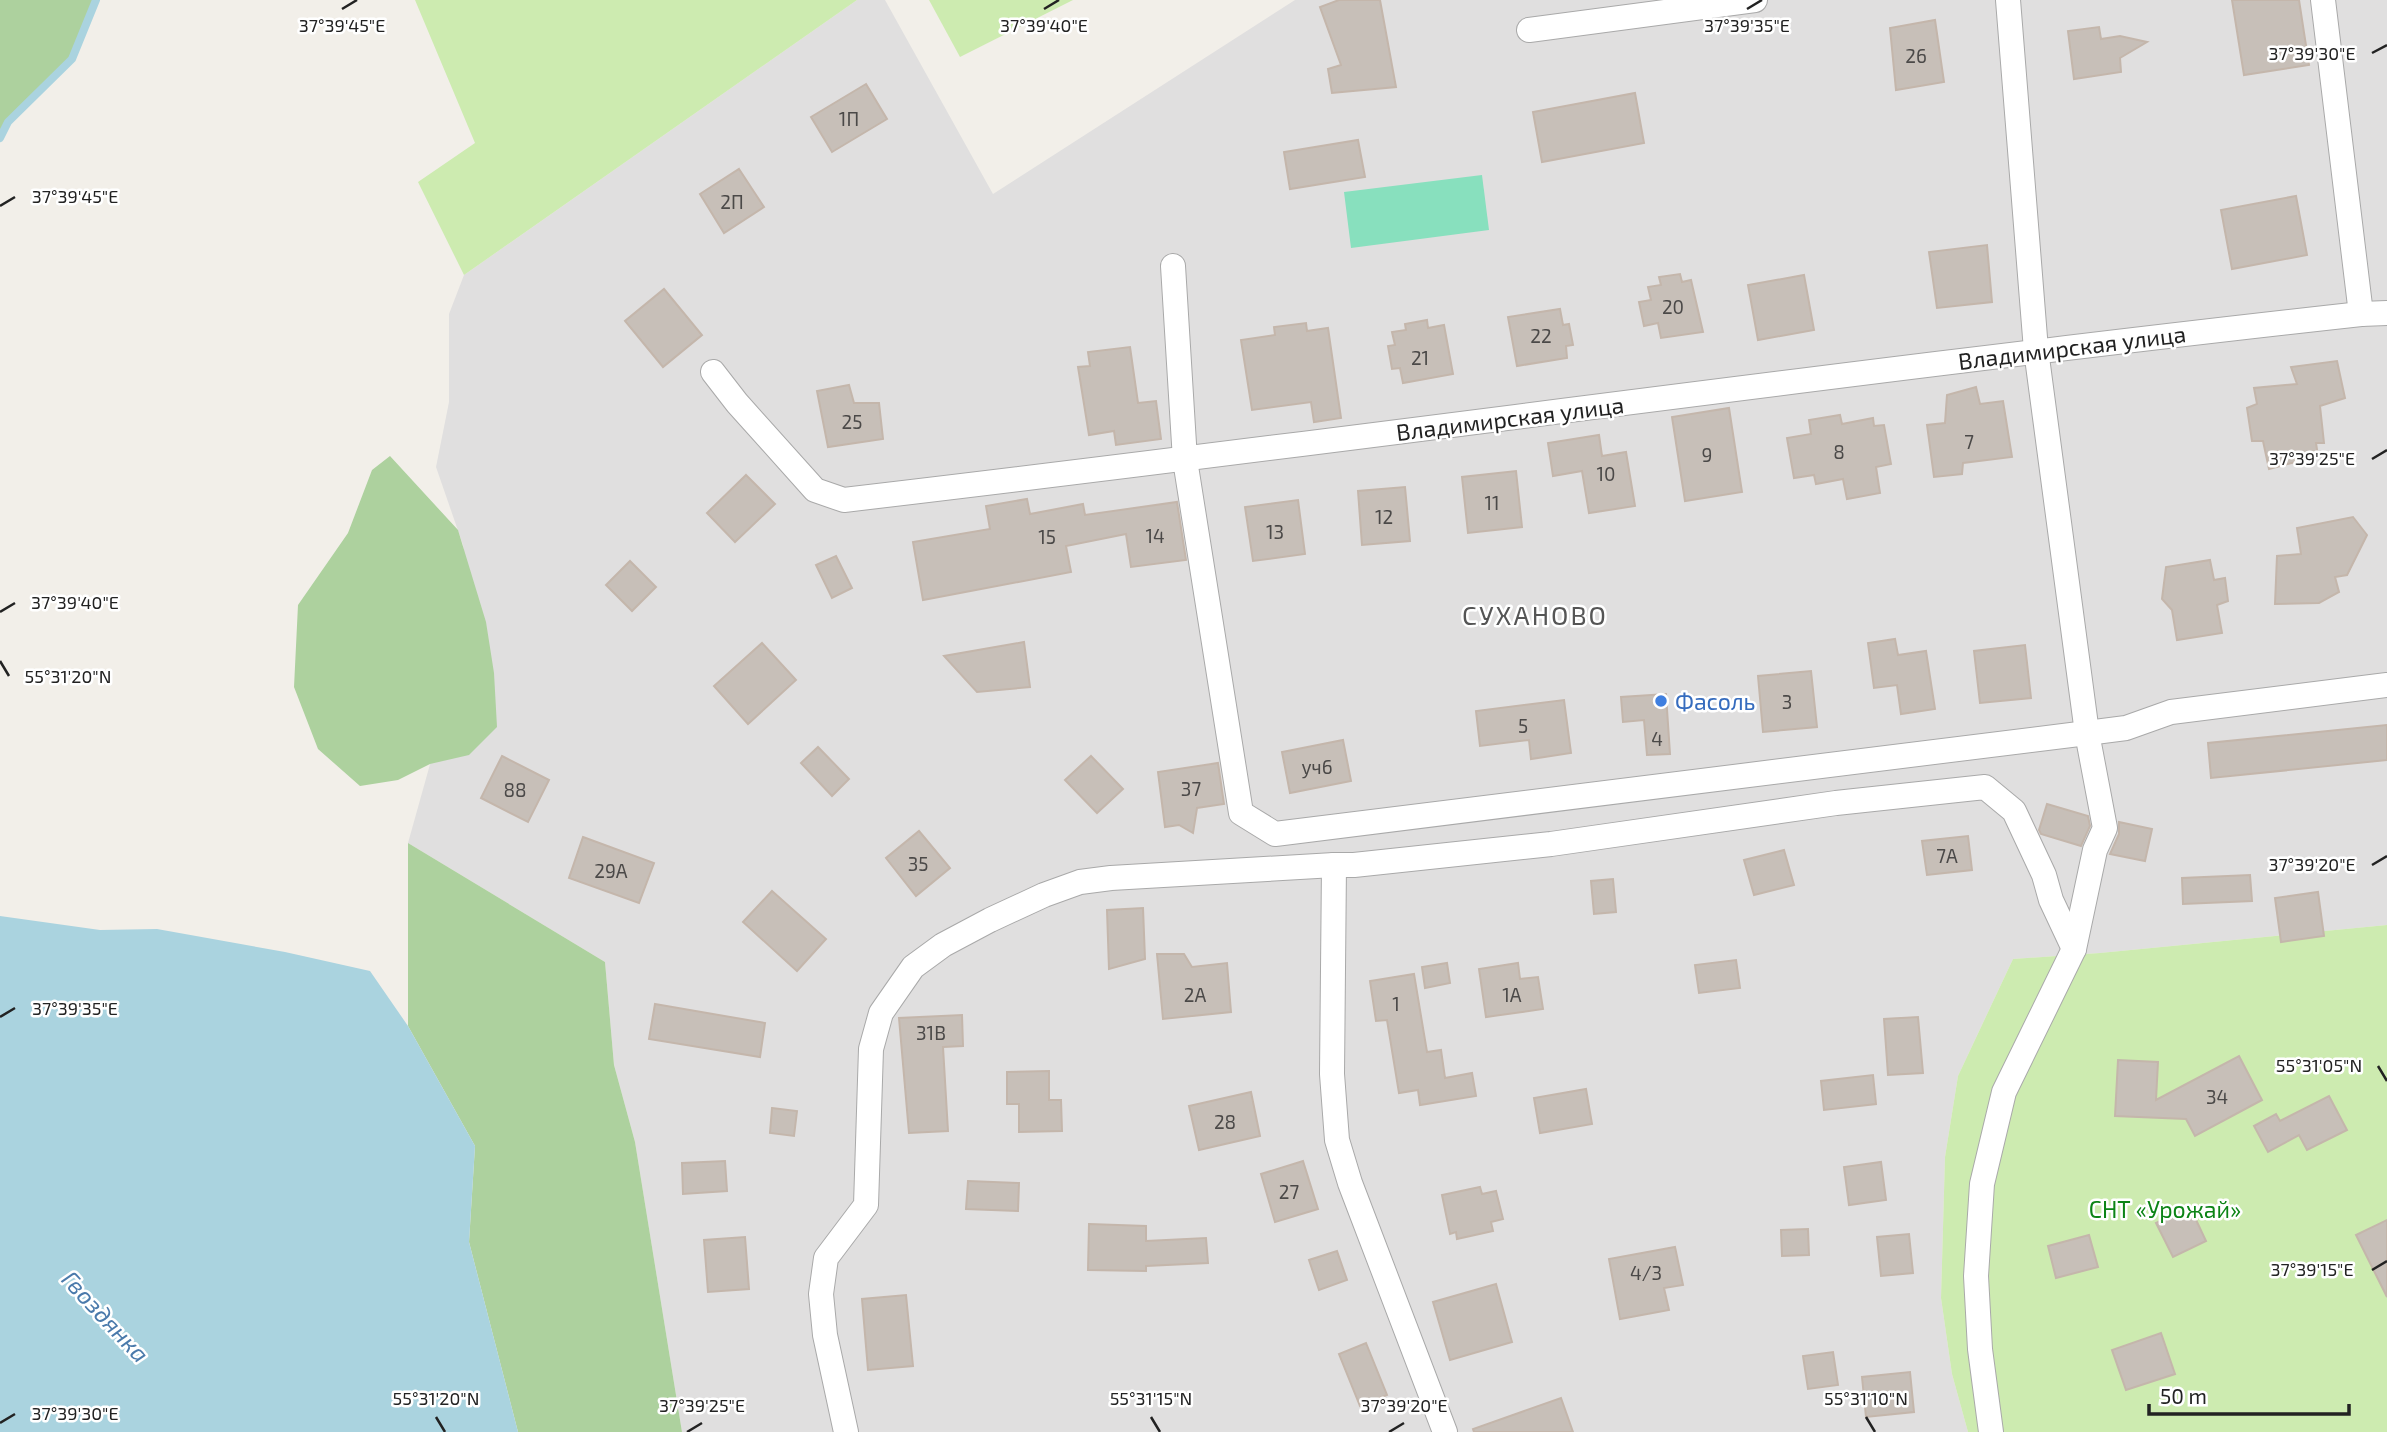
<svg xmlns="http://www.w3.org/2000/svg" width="2387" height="1432" font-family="'Exo 2',sans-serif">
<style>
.residential{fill:#e0dfdf}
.grass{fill:#cdebb0}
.forest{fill:#add19e}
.pitch{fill:#88e0be}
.water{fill:#aad3df}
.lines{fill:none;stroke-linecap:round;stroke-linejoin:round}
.stream{stroke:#aad3df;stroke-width:8}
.building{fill:#c7bfb8;stroke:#c4b6ab;stroke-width:2}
.minor-casing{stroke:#a9a9a9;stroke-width:26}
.minor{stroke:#fff;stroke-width:24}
.ticks{fill:none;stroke:#222;stroke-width:2.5}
.shop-dot{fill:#3f7fe0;stroke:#fff;stroke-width:2.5}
.labels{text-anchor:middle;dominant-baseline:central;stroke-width:5;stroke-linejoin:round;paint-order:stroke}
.number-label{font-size:19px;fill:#4b4948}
.street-label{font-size:23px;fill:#222;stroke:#fff}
.shop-label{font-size:23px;fill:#366cbe;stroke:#fff;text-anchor:start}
.park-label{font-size:23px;fill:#0c8416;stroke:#fff}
.water-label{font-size:24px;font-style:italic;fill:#4a7aab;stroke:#fff}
.quarter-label{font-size:26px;letter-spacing:2px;fill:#555;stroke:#fff}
.ticks-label{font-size:18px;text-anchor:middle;fill:#222;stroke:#fff;stroke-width:5;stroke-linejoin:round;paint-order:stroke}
</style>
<rect width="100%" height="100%" fill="#f2efe9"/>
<path class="residential" d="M857,0H885L993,194L1295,0H2387V925L2100,953L2013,959L1958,1076L1945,1157L1941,1298L1952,1374L1968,1432H682L635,1142L614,1065L605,962L408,843L472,614L463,545L436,467L449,402V314L464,275Z"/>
<g class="grass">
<path d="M415,0H857L464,275L418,182L475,143Z"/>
<path d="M929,0H1073L960,57Z"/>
<path d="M2387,925V1432H1968L1952,1374L1941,1298L1945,1157L1958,1076L2013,959L2100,953Z"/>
</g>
<g class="forest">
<path d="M0,0H96L72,59L8,122L0,138Z"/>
<path d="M390,456L458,530L486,622L494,673L497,727L469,755L430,764L398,780L360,786L318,749L294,687L298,605L348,533L372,470Z"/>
<path d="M408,843L605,962L614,1065L635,1142L682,1432H518L469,1242L475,1146L408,1026Z"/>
</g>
<path class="pitch" d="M1482,175L1489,230L1351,248L1344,192Z"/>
<path class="water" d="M0,916L100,930L157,929L285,952L370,971L408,1026L475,1146L469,1242L518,1432H0Z"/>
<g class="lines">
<path class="stream" d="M0,138L8,122L72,59L96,0"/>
</g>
<g class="building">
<path d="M1339,0H1380L1396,87L1332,93L1328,69L1341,65L1320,7Z"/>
<path d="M2232,0H2299L2309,65L2244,75Z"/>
<path d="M1935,20L1944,82L1896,90L1890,28Z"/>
<path d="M2099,27L2101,39L2120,36L2147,42L2120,58L2121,72L2074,79L2068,31Z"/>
<path d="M866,84L887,119L832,152L811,117Z"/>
<path d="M1635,93L1644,143L1542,162L1533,112Z"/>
<path d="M1358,140L1365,177L1290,189L1284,152Z"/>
<path d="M739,169L764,207L724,233L700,194Z"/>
<path d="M2296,196L2307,255L2232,269L2221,210Z"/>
<path d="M1987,245L1992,302L1937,308L1929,252Z"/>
<path d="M1680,274L1682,282L1691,280L1703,332L1661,338L1658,323L1644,326L1639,302L1651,300L1648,287L1661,285L1659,277Z"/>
<path d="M1804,275L1814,330L1758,340L1748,285Z"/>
<path d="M664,289L702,335L663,367L625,321Z"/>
<path d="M1560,309L1563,325L1569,324L1573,345L1566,346L1567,358L1517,366L1508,317Z"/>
<path d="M1427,320L1428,328L1444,325L1453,374L1403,383L1400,368L1392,369L1388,346L1395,345L1392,332L1406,330L1405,324Z"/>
<path d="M1306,323L1307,331L1328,328L1341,418L1314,422L1311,402L1252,410L1241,340L1275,335L1274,327Z"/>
<path d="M1130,347L1138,403L1156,401L1161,439L1116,445L1114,431L1089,435L1078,367L1090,366L1088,352Z"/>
<path d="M2337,361L2345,398L2320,406L2324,443H2316L2318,456L2269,469L2263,441H2252L2247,408L2257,404L2254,388L2297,384L2291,367Z"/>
<path d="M849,385L854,403H879L883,439L828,447L817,391Z"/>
<path d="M1976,387L1980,404L2003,401L2012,457L1963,463L1962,474L1934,477L1927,425L1945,423L1947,395Z"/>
<path d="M1729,408L1742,492L1685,501L1672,417Z"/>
<path d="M1840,415L1842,424L1873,418L1874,426L1884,425L1891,464L1876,467L1880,493L1847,499L1843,479L1816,484L1814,475L1794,478L1787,438L1811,434L1809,420Z"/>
<path d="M1599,435L1602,456L1626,452L1635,506L1589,513L1582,471L1553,476L1548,443Z"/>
<path d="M1516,471L1522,527L1468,533L1462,477Z"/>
<path d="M746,475L775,504L735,542L707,513Z"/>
<path d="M1405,487L1410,541L1362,545L1358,491Z"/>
<path d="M1027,499L1030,514L1083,504L1085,515L1177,502L1186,560L1131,567L1126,534L1066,546L1071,572L923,600L913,542L990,529L986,506Z"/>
<path d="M1298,500L1305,554L1253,561L1245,507Z"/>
<path d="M2353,517L2367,535L2347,575L2335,577L2339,592L2319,603L2275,604L2277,556L2301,554L2297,528Z"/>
<path d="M836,556L852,588L832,598L816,565Z"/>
<path d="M2210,560L2214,580L2225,578L2228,601L2217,605L2222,633L2177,640L2172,610L2162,599L2166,567Z"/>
<path d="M630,561L656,587L632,611L606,585Z"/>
<path d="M1895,639L1898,655L1926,651L1935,709L1901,714L1897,685L1874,688L1868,643Z"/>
<path d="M1024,642L1030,687L977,692L944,656Z"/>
<path d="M762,643L796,680L748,724L714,686Z"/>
<path d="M2025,645L2031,698L1980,703L1974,651Z"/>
<path d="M1811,671L1817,727L1763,732L1758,676Z"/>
<path d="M1666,694L1670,754L1647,755L1644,720L1623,722L1621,697Z"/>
<path d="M1564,700L1571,753L1531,759L1529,740L1480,746L1476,711Z"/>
<path d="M2387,725V760L2211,778L2208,743Z"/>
<path d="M1343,740L1351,781L1290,793L1282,752Z"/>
<path d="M818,747L849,779L832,796L801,763Z"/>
<path d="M502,756L549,780L528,822L481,798Z"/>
<path d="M1091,756L1123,789L1097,813L1065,780Z"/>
<path d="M1218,763L1224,804L1197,808L1193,833L1179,825L1165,827L1158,772Z"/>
<path d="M2047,804L2088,816L2090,826L2081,846L2041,834L2039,830Z"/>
<path d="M2119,822L2152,829L2145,861L2110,854L2119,834Z"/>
<path d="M919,831L950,868L916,896L886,858Z"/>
<path d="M1968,836L1972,870L1927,875L1922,841Z"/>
<path d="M583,837L654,863L639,903L569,878Z"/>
<path d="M1784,850L1794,885L1754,895L1744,860Z"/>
<path d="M2250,875L2252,901L2183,904L2182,878Z"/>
<path d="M1613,879L1616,912L1594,914L1591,881Z"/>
<path d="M772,891L826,939L797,971L743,922Z"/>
<path d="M2318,892L2324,936L2281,942L2275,898Z"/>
<path d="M1143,908L1145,959L1109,969L1107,910Z"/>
<path d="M1157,954H1184L1192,967L1227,963L1231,1012L1163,1019Z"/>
<path d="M1736,960L1740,988L1699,993L1695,965Z"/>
<path d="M1447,963L1450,983L1425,988L1422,967Z"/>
<path d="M1518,963L1520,979L1538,977L1543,1009L1486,1017L1479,969Z"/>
<path d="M1414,974L1427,1052L1441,1050L1445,1078L1472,1073L1476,1096L1420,1105L1418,1090L1399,1093L1387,1020L1376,1021L1370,981Z"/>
<path d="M655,1004L765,1023L760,1057L649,1039Z"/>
<path d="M962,1015L963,1046L943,1047L948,1131L909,1133L899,1018Z"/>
<path d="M1918,1017L1923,1073L1888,1075L1884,1019Z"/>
<path d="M2239,1056L2262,1100L2195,1136L2186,1119L2115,1116L2118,1060L2158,1062L2156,1100Z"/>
<path d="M1049,1071V1100H1061L1062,1131L1019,1132V1104H1007V1072Z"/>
<path d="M1873,1075L1876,1104L1824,1110L1821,1081Z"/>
<path d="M1586,1089L1592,1124L1540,1133L1534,1098Z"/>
<path d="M1251,1092L1260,1136L1199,1150L1189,1106Z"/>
<path d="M2329,1096L2347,1130L2307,1150L2299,1135L2268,1152L2254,1126L2276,1114L2280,1121Z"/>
<path d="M772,1108L797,1111L794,1136L770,1133Z"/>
<path d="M725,1161L727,1191L683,1194L682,1163Z"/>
<path d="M1303,1161L1318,1209L1275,1222L1261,1174Z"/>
<path d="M1881,1162L1886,1200L1849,1205L1844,1167Z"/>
<path d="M968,1181L1019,1183L1018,1211L966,1209Z"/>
<path d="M1480,1187L1482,1194L1496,1191L1503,1219L1491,1222L1493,1231L1457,1239L1456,1232L1450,1234L1442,1195Z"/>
<path d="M2190,1207L2206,1241L2173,1257L2156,1223Z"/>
<path d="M2387,1220V1297L2356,1235Z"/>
<path d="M1089,1224L1146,1226V1241L1206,1238L1208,1263L1146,1266V1271L1088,1270Z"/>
<path d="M1808,1229L1809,1255L1782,1256L1781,1230Z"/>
<path d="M1909,1234L1913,1273L1881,1276L1877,1237Z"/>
<path d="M2089,1235L2098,1267L2056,1278L2048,1246Z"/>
<path d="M745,1237L749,1289L708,1292L704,1240Z"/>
<path d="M1675,1247L1683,1285L1664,1288L1669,1310L1620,1319L1609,1259Z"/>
<path d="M1337,1251L1347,1280L1319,1290L1309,1260Z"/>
<path d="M1496,1284L1512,1342L1450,1360L1433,1302Z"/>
<path d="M906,1295L913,1366L868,1370L862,1299Z"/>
<path d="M2161,1333L2175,1374L2126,1390L2112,1350Z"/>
<path d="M1366,1343L1387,1395L1360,1406L1339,1354Z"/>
<path d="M1833,1352L1838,1385L1808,1389L1803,1356Z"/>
<path d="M1910,1372L1914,1412L1866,1417L1862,1377Z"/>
<path d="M1561,1398L1573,1432H1474L1473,1429Z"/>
</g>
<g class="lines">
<defs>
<g id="minor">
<path d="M2323,0L2361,314"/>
<path d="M1529,30L1755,0"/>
<path d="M1173,266L1185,460L1241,813L1275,834L2087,733L2126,728L2171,712L2387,685"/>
<path d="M713,372L737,403L815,490L844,500C1350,441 1854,370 2361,314L2387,313"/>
<path d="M846,1432L825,1335L821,1294L826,1258L866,1205L871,1049L881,1013L913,967L943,945L990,920L1044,895L1080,882L1111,878L1334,865"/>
<path d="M1445,1432L1350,1183L1337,1140L1332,1074L1334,865H1354L1551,844L1836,803L1985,787L2014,811L2044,875L2051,900L2074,949"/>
<path d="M1991,1432L1980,1349L1976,1276L1982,1184L2004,1092L2074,949L2095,850L2105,828L2087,733L2036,350L2008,0"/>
</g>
</defs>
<use href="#minor" class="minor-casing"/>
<use href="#minor" class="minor"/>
</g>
<path class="ticks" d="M342,9L357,0M1044,9L1059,0M1747,9L1762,0M2372,53L2387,45M0,206L15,197M2372,459L2387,450M0,612L15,603M0,661L9,676M2372,865L2387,856M0,1017L15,1008M2378,1066L2387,1081M2372,1270L2387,1261M436,1417L445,1432M1151,1417L1160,1432M1866,1417L1875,1432M0,1423L15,1414M687,1432L702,1423M1389,1432L1404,1423"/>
<circle class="shop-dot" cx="1661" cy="701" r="7"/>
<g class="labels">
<g class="number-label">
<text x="1916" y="55">26</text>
<text x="849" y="118">1П</text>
<text x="732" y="201">2П</text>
<text x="1673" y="306">20</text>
<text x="1541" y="335">22</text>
<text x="1420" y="357">21</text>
<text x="852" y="421">25</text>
<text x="1969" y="441">7</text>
<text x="1839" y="451">8</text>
<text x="1707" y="454">9</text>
<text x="1606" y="473">10</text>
<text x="1492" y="502">11</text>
<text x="1384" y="516">12</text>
<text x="1275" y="531">13</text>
<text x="1155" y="535">14</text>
<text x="1047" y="536">15</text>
<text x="1787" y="701">3</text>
<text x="1523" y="725">5</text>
<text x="1657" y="738">4</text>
<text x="1317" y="766">уч6</text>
<text x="1191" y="788">37</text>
<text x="515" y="789">88</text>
<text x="1947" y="855">7А</text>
<text x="918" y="863">35</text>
<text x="611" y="870">29А</text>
<text x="1195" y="994">2А</text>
<text x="1512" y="994">1А</text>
<text x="1396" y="1003">1</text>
<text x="931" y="1032">31В</text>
<text x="2217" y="1096">34</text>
<text x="1225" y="1121">28</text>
<text x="1289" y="1191">27</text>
<text x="1646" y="1272">4/3</text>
</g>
<g class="street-label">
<text transform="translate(2072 347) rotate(-7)">Владимирская улица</text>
<text transform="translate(1510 418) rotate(-7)">Владимирская улица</text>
</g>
<g class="shop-label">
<text x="1675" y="701">Фасоль</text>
</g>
<g class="park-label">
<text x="2165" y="1209">СНТ «Урожай»</text>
</g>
<g class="water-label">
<text transform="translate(106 1316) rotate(47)">Гвоздянка</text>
</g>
<g class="quarter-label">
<text x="1535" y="614">СУХАНОВО</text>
</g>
</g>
<g class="ticks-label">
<text x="342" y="32">37°39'45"E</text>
<text x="1044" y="32">37°39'40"E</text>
<text x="1747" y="32">37°39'35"E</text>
<text x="2312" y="60">37°39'30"E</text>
<text x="75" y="203">37°39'45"E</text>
<text x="2312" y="465">37°39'25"E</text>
<text x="75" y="609">37°39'40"E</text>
<text x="68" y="683">55°31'20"N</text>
<text x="2312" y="871">37°39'20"E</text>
<text x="75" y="1015">37°39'35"E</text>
<text x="2319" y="1072">55°31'05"N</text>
<text x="2312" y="1276">37°39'15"E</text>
<text x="436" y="1405">55°31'20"N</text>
<text x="1151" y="1405">55°31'15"N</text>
<text x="1866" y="1405">55°31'10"N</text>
<text x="702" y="1412">37°39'25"E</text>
<text x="1404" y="1412">37°39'20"E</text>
<text x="75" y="1420">37°39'30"E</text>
</g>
<path d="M2149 1404v10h200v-10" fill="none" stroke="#222222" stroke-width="3.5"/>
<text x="2160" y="1404" font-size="21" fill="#222222" stroke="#ffffff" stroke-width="5" paint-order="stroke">50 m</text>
</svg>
